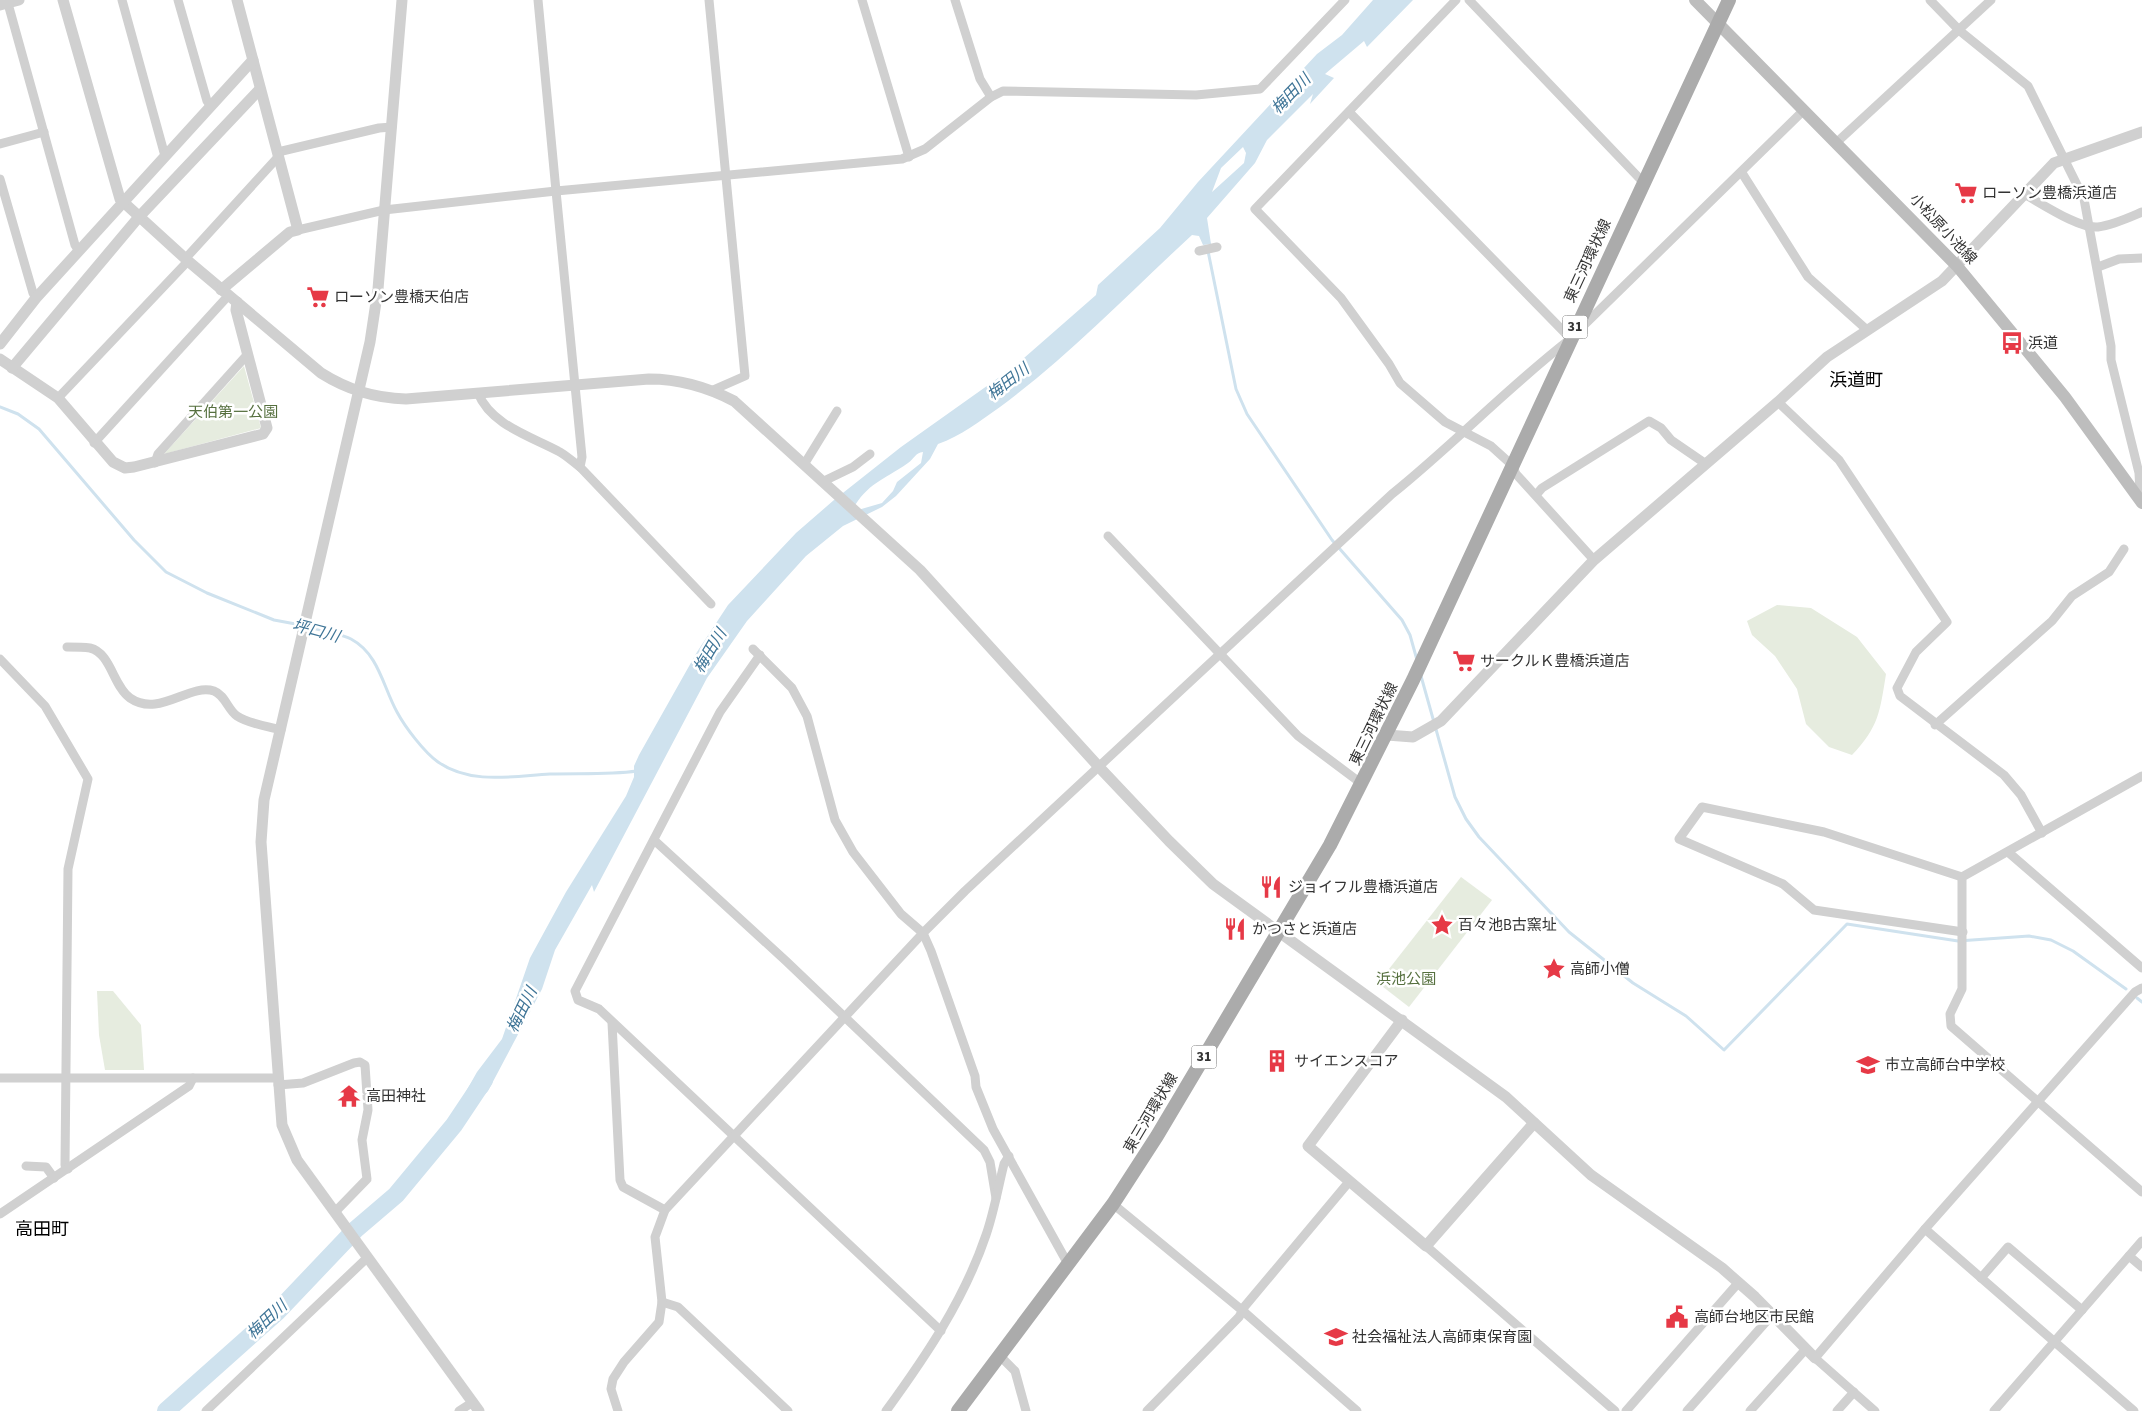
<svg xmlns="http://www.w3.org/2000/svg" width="2142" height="1411" font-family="'Source Sans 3','Noto Sans JP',sans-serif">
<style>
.green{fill:#e6ecdf}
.water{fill:#cfe2ee;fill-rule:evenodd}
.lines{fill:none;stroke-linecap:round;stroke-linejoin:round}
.stream{stroke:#cfe2ee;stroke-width:3}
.river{stroke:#cfe2ee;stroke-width:18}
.minor{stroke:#d0d0d0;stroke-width:9}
.tertiary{stroke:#d0d0d0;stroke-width:11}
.secondary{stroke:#bdbdbd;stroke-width:12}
.primary{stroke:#ababab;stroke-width:14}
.labels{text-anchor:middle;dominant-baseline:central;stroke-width:5;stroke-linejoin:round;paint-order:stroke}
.shield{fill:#fff;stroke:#707070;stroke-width:1}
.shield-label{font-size:14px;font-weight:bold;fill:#333}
.poi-label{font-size:15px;fill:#333;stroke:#fff;text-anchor:start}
.street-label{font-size:15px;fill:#333;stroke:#fff}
.park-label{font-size:15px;fill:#56703f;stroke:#fff}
.water-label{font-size:16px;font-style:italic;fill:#3f7597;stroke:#fff}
.quarter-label{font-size:18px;fill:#000;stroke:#fff}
</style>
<rect width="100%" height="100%" fill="#fff"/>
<g class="green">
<path d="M244,366L261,428L164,454Z"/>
<path d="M1777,605L1811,608L1857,637L1886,674C1880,711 1879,727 1852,755L1829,747L1806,724L1797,689L1775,656L1752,635L1747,621Z"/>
<path d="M1461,877L1492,900L1409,1007L1378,983Z"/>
<path d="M97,991H113L141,1025L144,1070H105L99,1035Z"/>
</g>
<path class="water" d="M1373,0H1413L1367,47L1364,41L1325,74L1334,78L1310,104L1313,94L1267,140L1255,163L1207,218L1211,244L1203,245L1199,236L1192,235C1129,293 1069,356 1000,407C980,421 961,436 938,444L930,459L896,496L882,507L843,526L806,556L747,621L707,678L594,892L592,885L555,950L542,989L488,1091L477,1103L464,1095L477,1072L502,1039L530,958L566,892L626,796L634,777V766L639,755L697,652L728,605L796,533L834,500L901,447L1015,366L1096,295L1098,285L1160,228L1198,182L1317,54L1342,35ZM1243,147L1246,153L1244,163L1212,192L1221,168ZM923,452L921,463L897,482L893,491L882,503L851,512C867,483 882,481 908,463C914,459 915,453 923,452Z"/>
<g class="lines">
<g class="stream">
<path d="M1208,251L1236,389L1247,414L1332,540L1402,620L1410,635L1417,660"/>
<path d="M0,407L18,414L39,429L134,540L166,572L207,593L274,620L301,625"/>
<path d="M307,627C321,630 338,633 351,639C379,654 383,687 397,712C405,727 424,752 438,762C471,785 513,776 550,774C579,773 608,775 637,771"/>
<path d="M1421,676L1455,797L1466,819L1479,837L1569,932L1633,983L1686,1016L1724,1050L1847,924L1958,941L2029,936L2051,940L2073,951L2126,989"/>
<path d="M2137,998L2142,1002"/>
</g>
<path class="river" d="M166,1411L277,1312L355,1230L396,1195L454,1125L484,1080"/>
<g class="minor">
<path d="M7,0L75,245L79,251"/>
<path d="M122,0L165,156"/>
<path d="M178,0L207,101L211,106"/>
<path d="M538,0L556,191L902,159L925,149L991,97L1003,91L1196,95L1260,89L1345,0"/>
<path d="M709,0L745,376L713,390"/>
<path d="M862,0L909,157"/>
<path d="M955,0L980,79L991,97"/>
<path d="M1456,0L1255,209L1341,298L1389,364L1400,383L1445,422L1491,446L1512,465L1516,474L1594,560"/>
<path d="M1469,0L1643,182"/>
<path d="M1930,0L1960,31L2028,86L2084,199L2111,346V360L2139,473L2140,492L2138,497"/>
<path d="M1349,112L1570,338"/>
<path d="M1836,143L1991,0"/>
<path d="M0,144L44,132"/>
<path d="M278,152L379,128L392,127"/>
<path d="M1742,173L1808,277L1866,329"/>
<path d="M0,179L33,293L36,298"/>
<path d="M2024,194C2041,203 2079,229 2098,227C2113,225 2128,218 2142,212"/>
<path d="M298,230L384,210L556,191L582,457L580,467L711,604"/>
<path d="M1199,251L1217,247"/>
<path d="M185,259L279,156"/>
<path d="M2098,267L2119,259L2142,258"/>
<path d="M1580,329L1804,110"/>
<path d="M478,393C491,425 530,436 558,451C566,455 573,462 580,467"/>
<path d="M58,398L188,261"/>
<path d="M1778,402L1839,460L1947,622L1916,652L1897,688L1900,696L2004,775L2021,795L2042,833"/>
<path d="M94,443L228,296"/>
<path d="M155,463L158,454L247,355"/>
<path d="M805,463L837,411"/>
<path d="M824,481L853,467L870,454"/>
<path d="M1536,495L1542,488L1649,421L1661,428L1671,440L1706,464"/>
<path d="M1108,536L1298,736L1362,784"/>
<path d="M67,647C75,647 83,647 90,648C111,653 113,686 130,698C159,718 189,683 214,691C225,695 228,710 237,716C249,724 267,726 281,730"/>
<path d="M753,649L792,688L807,716L835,820L853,852L901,914L923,933L931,951L975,1076L976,1087L993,1129L1068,1264"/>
<path d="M760,655L720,712L575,991L578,1000L599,1009L941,1331"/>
<path d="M0,659L45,706L88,779L68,869L65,1165L68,1169"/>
<path d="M1935,725L2052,621L2072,596L2109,572L2124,549"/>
<path d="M2142,776L1962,877V989L1950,1014L1951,1026L2142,1192"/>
<path d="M654,840L786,961L984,1150L990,1162L996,1198"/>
<path d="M2008,852L2142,968"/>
<path d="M1962,877L1824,832L1702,807L1679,839L1783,884L1814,910L1963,932"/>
<path d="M612,1023L620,1180L623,1187L665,1210"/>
<path d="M0,1078H277"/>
<path d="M278,1085L303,1083L354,1063L360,1062L365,1065L368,1110L362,1140L367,1179L335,1212"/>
<path d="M26,1166L46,1167L54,1178"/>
<path d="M1113,1204L1243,1311L1357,1411"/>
<path d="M0,1214L189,1086L193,1078"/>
<path d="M1925,1229L2134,1411"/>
<path d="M1426,1246L1615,1411"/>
<path d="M2129,1256L2142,1267"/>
<path d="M1981,1278L2008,1247L2082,1310"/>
<path d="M662,1302L678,1307L788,1411"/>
<path d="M1000,1356L1015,1371L1026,1411"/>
<path d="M206,1411L368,1257"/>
<path d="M459,1411L473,1402"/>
<path d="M618,1411L611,1389L613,1379L624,1362L659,1322L662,1302L655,1237L665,1210L923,933L965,891L1392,494C1453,445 1507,388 1569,340"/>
<path d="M886,1411C926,1356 964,1300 986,1235C994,1212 998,1188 1004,1164L1009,1156"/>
<path d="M1147,1411L1239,1317L1245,1306L1348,1183"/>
<path d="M1626,1411L1739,1282"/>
<path d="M1687,1411L1772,1315"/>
<path d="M1750,1411L1805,1350"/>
<path d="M1837,1411L1854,1392"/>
<path d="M1875,1411L1815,1358L1925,1229L2135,992L2142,988"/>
<path d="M1994,1411L2142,1241"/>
</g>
<g class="tertiary">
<path d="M63,0L120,199L188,261L321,373C348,390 374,398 406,399L649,379C681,379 707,387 734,401L920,570L1099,767L1169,841L1213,884L1506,1097L1591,1175L1722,1268L1755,1297L1815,1358"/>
<path d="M402,0L378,289L370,342L264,800L261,842L282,1125L297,1160L479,1411"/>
<path d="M0,5L19,0"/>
<path d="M221,290L290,232L298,230L237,0"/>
<path d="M0,344L36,298L253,60"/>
<path d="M0,359L58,398L113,462L125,468L134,467L263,434L267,428L236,310L237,302"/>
<path d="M12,368L138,218L260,89"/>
<path d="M1387,735L1413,737L1441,721L1594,560L1778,402L1827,357L1942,281L2054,163L2142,132"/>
<path d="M1402,1020L1308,1146L1426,1246L1534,1123"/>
</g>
<path class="secondary" d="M1695,0L1957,266L2065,397L2142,503"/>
<path class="primary" d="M958,1411L1113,1204L1157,1136L1330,845L1413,680L1729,0"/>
</g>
<defs>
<symbol id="supermarket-bare" viewBox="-9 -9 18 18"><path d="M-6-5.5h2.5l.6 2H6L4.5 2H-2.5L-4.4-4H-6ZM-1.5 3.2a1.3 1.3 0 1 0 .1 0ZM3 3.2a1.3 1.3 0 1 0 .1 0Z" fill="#e63946" stroke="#fff" stroke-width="2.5" paint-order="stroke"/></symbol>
<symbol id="bus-bare" viewBox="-9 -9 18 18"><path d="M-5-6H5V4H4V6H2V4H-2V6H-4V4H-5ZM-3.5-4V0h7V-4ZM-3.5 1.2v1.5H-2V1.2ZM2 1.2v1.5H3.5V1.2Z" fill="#e63946" stroke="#fff" stroke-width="2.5" paint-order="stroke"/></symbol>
<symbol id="restaurant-bare" viewBox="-9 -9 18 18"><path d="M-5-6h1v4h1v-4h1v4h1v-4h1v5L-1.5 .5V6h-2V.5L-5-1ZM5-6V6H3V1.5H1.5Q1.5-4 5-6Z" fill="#e63946" stroke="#fff" stroke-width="2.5" paint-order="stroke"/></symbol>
<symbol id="sight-bare" viewBox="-9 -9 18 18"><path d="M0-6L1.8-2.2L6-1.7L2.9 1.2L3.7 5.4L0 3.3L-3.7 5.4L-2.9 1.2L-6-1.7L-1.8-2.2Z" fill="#e63946" stroke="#fff" stroke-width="2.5" paint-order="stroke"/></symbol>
<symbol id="building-bare" viewBox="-9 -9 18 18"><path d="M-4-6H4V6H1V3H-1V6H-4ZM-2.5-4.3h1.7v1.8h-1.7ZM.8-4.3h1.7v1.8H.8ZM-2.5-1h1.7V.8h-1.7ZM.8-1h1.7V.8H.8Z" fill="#e63946" stroke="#fff" stroke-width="2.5" paint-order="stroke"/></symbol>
<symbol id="school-bare" viewBox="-9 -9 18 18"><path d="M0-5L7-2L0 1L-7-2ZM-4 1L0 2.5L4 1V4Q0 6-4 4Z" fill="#e63946" stroke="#fff" stroke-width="2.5" paint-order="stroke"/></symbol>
<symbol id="temple-bare" viewBox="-9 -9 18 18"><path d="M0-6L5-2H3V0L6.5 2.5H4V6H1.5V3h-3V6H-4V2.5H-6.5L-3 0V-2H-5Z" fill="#e63946" stroke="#fff" stroke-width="2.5" paint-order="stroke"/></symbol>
<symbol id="civic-bare" viewBox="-9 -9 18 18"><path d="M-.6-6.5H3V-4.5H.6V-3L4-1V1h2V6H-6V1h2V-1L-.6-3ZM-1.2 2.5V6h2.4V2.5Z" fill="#e63946" stroke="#fff" stroke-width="2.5" paint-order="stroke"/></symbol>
</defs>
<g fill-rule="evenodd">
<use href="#supermarket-bare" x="1950" y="177" width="32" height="32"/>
<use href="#supermarket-bare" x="302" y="281" width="32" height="32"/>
<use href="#bus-bare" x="1996" y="327" width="32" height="32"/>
<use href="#supermarket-bare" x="1448" y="645" width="32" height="32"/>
<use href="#restaurant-bare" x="1255" y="871" width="32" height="32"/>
<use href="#sight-bare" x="1426" y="909" width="32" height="32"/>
<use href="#restaurant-bare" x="1219" y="913" width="32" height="32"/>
<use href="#sight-bare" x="1538" y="953" width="32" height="32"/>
<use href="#building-bare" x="1261" y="1045" width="32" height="32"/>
<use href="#school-bare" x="1852" y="1049" width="32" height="32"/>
<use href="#temple-bare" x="333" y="1080" width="32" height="32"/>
<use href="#civic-bare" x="1661" y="1301" width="32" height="32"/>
<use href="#school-bare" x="1320" y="1321" width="32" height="32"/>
</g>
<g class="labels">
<g class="shield">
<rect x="1562.5" y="315.5" width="25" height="23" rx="4"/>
<rect x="1191.5" y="1045.5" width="25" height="23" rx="4"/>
</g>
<g class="shield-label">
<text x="1575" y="327">31</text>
<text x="1204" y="1057">31</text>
</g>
<g class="poi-label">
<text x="1982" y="193">ローソン豊橋浜道店</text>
<text x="334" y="297">ローソン豊橋天伯店</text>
<text x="2028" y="343">浜道</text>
<text x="1480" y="661">サークルＫ豊橋浜道店</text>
<text x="1288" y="887">ジョイフル豊橋浜道店</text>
<text x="1458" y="925">百々池B古窯址</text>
<text x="1252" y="929">かつさと浜道店</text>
<text x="1570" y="969">高師小僧</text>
<text x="1294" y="1061">サイエンスコア</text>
<text x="1885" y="1065">市立高師台中学校</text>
<text x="366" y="1096">高田神社</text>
<text x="1694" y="1317">高師台地区市民館</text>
<text x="1352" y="1337">社会福祉法人高師東保育園</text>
</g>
<g class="street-label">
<text transform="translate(1943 229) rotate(47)">小松原小池線</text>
<text transform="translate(1588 261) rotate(-65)">東三河環状線</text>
<text transform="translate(1374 724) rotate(-64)">東三河環状線</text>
<text transform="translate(1151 1113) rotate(-59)">東三河環状線</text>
</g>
<g class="park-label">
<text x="233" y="412">天伯第一公園</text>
<text x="1406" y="979">浜池公園</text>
</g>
<g class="water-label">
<text transform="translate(1291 94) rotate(-46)">梅田川</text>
<text transform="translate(1008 382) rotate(-38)">梅田川</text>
<text transform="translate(316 631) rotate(15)">坪口川</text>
<text transform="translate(710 651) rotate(-59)">梅田川</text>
<text transform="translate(522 1010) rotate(-64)">梅田川</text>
<text transform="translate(267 1320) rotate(-43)">梅田川</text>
</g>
<g class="quarter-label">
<text x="1856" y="380">浜道町</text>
<text x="42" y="1229">高田町</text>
</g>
</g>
</svg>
